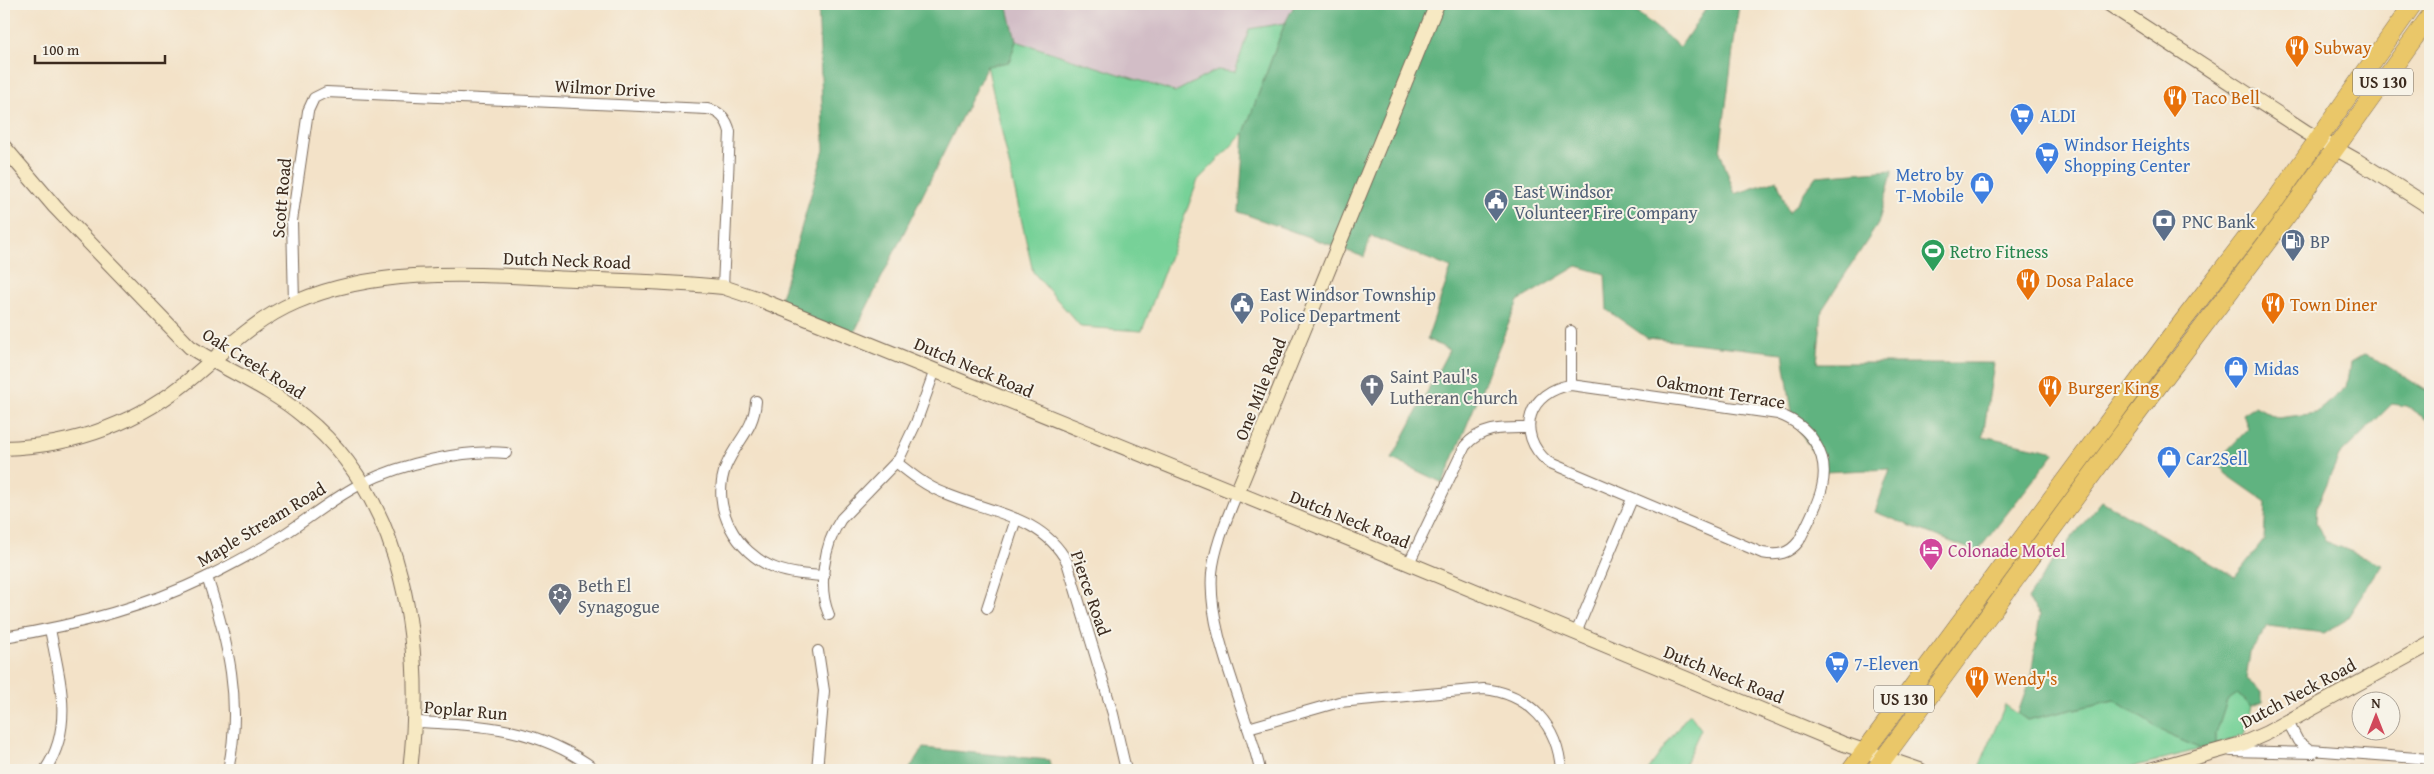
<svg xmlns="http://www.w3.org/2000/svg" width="2434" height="774" font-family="'Gentium Book Plus',serif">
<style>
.industrial{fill:#d2bdc6}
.green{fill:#77d198;stroke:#597e5b}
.forest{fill:#61b380;stroke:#4e6e4f}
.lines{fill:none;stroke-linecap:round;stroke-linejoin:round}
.street-casing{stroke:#7b6a5a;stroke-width:12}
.secondary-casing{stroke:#7b6a5a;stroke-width:16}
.highway-casing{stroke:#7b6a5a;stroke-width:19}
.street{stroke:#fff;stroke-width:10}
.secondary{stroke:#f7e9c3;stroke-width:14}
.highway{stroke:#eac769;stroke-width:18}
.labels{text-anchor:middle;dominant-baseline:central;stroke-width:4;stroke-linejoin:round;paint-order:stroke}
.shield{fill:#f7f3e8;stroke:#73665b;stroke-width:1}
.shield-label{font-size:16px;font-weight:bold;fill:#3b2a1e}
.food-label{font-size:18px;fill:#c56008;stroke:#f7f3e8;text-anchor:start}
.street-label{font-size:18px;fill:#3b2a1e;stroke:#f7f3e8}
.shop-label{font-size:18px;fill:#366cbe;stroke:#f7f3e8;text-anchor:start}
.service-label{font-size:18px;fill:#4e5e75;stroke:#f7f3e8;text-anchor:start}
.leisure-label{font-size:18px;fill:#27864d;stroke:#f7f3e8;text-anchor:start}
.worship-label{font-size:18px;fill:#5b616d;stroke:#f7f3e8;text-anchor:start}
.hotel-label{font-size:18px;fill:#b23c85;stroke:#f7f3e8;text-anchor:start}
</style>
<rect width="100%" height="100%" fill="#f7f3e8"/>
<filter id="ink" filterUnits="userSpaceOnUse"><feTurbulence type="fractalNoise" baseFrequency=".02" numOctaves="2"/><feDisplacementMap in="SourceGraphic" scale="10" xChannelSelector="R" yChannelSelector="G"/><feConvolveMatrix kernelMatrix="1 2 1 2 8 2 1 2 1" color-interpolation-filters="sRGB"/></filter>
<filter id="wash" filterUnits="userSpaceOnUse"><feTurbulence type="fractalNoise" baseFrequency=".0096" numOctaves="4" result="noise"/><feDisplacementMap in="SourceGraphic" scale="20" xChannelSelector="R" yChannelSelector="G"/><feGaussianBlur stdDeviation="1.12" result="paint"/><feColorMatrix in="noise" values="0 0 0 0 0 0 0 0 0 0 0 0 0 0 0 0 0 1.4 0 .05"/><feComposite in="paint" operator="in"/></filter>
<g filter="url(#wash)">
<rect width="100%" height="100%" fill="#f3e2c8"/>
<path class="industrial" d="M1007,4H1295L1285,23L1249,29L1236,72L1217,70L1175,92L1016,41Z"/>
<g class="green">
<path d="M1285,23L1244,133L1198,180L1142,331L1081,327L1033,272L987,65L1009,62L1016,41L1175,92L1217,70L1235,72L1249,29Z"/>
<path d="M2237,694L2252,706L2245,734L2216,745V734L2227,701Z"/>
<path d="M2114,700L2167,734L2201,749L2121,770H1978L2005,705L2027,720Z"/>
<path d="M1689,713L1701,729L1682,770H1648Z"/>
</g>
<g class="forest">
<path d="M818,4H1007L1016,41L1009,62L987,66L851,339L778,308L824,150Z"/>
<path d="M1295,4H1627L1680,47L1709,4H1739L1720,152L1735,194L1777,180L1789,213L1816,176L1893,170L1878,224L1822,310L1817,363H1994L1983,436L2055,452L1977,552L1875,512L1890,469L1824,472L1793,419L1783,353L1647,338L1607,310L1605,274L1577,266L1518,301L1443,483L1392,459L1449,350L1427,339L1451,268L1371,236L1364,257L1239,212L1244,133L1285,23Z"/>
<path d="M2364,355L2378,360L2430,393V422L2406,406L2392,404L2339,456L2317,506L2316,522L2325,541L2382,564L2346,620L2324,633L2268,626L2250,653L2246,679L2262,692V702L2252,706L2237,694L2227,701L2216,734V745L2201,749L2167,734L2114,700L2027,720L2018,713L2031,676L2040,615L2028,599L2054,559L2102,501L2235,577L2264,540L2266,502L2226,474L2217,461L2248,429L2243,414L2255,406L2278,418L2316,413L2346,387L2350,363Z"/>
<path d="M923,748L1049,760L1051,770H909Z"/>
</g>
</g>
<g filter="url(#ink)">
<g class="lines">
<defs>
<g id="street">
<path d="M294,302L292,221L308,111L314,98L326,92L707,109C720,111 727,119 730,132L723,287"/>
<path d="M1571,331V385"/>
<path d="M1571,385L1778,414C1809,425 1830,453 1822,487C1818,505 1807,524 1799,541C1789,554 1778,556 1762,553L1548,462C1514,433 1529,391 1571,385Z"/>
<path d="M756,401C754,430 737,440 726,466C710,507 736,553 775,568C791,574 808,575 824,576"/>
<path d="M896,462C911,474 926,486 944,493C988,512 1043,516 1067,562L1113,714L1126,770"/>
<path d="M1237,493C1227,519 1215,545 1212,573C1207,634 1247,710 1260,770"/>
<path d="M1409,563L1465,446C1482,426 1504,428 1529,428"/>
<path d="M207,577C228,641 243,703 228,770"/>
<path d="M987,608L1016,519"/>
<path d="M829,615C817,587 824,544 841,519L899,459L916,423L935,370"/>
<path d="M1576,633L1632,499"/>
<path d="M4,637C73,626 143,608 207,577C233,564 259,550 283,535C310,518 334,497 363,483C401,464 464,449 506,453"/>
<path d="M414,722C483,725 539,727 596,770"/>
<path d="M2288,722L2298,741L2310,750L2430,759"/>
<path d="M1248,728L1339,702L1484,689C1529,694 1558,725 1561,770"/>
<path d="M2231,751L2314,753"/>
<path d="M45,770C75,727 59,677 50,629"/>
<path d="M817,770L824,691L818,651"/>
</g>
<g id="secondary">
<path d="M2109,4L2306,132L2356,160L2430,207"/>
<path d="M4,147L55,207L190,347C227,371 269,387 303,416C406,499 425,646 410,770"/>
<path d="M4,448C75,446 140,422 194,376C227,348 256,319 296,302C383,265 481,275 574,279C623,281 674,282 723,287L756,298L1350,539L1841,743L1920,770"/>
<path d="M1237,493L1437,4"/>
<path d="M2150,770L2242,744L2267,733L2430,644"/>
</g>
<g id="highway">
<path d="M1851,770L2170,338L2274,202L2413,4"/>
<path d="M1875,770L2122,434L2289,213L2430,16"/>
</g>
</defs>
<use href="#street" class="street-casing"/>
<use href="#secondary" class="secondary-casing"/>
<use href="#highway" class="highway-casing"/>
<use href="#street" class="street"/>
<use href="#secondary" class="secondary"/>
<use href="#highway" class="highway"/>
</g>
</g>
<defs>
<symbol id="restaurant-pin" viewBox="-11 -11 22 30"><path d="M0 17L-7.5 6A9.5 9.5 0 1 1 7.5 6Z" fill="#e8710a" stroke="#f7f3e8"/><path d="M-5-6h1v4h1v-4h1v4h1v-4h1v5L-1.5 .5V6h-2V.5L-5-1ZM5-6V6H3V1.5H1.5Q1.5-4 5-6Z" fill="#fff"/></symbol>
<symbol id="supermarket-pin" viewBox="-11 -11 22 30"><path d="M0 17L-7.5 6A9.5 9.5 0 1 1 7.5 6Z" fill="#3f7fe0" stroke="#f7f3e8"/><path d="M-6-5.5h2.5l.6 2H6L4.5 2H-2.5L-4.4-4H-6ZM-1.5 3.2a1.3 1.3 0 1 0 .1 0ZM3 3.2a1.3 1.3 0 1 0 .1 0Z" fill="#fff"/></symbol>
<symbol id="shop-pin" viewBox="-11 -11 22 30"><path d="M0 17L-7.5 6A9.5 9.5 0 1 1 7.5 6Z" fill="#3f7fe0" stroke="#f7f3e8"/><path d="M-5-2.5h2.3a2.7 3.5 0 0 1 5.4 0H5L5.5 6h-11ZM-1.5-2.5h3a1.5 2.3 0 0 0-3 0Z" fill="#fff"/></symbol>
<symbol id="civic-pin" viewBox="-11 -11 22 30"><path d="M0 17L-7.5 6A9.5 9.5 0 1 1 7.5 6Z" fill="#5c6f8a" stroke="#f7f3e8"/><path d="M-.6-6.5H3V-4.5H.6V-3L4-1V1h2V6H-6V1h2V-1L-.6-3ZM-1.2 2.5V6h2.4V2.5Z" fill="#fff"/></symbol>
<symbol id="bank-pin" viewBox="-11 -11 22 30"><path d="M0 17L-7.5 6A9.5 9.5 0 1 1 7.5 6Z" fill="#5c6f8a" stroke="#f7f3e8"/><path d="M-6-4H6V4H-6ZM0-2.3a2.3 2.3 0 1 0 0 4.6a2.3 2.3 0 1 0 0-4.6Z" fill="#fff"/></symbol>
<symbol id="fuel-pin" viewBox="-11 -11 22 30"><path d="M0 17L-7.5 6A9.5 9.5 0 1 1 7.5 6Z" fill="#5c6f8a" stroke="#f7f3e8"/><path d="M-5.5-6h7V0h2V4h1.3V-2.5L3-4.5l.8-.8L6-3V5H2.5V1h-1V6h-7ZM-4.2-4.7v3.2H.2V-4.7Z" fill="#fff"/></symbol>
<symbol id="stadium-pin" viewBox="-11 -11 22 30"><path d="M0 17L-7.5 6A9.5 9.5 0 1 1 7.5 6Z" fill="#2e9e5b" stroke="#f7f3e8"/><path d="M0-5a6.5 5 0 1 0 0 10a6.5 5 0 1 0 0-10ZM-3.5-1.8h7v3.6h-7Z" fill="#fff"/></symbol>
<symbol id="church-pin" viewBox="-11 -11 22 30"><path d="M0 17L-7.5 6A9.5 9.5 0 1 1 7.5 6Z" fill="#6b7280" stroke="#f7f3e8"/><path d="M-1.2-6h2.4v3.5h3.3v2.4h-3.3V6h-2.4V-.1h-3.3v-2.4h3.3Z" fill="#fff"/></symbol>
<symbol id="hotel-pin" viewBox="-11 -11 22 30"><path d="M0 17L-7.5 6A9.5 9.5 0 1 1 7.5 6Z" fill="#d1479c" stroke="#f7f3e8"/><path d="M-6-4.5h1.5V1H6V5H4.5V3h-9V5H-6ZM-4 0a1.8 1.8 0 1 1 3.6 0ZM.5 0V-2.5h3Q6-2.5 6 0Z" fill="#fff"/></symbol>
<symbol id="synagogue-pin" viewBox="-11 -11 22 30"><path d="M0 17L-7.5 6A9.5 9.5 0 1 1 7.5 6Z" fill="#6b7280" stroke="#f7f3e8"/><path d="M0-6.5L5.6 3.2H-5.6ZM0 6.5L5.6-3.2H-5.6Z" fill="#fff"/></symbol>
</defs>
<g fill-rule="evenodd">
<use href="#restaurant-pin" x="2283" y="33" width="28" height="38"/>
<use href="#restaurant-pin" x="2161" y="83" width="28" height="38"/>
<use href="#supermarket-pin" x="2008" y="101" width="28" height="38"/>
<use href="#supermarket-pin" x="2033" y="140" width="28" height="38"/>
<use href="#shop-pin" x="1968" y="170" width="28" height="38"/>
<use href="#civic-pin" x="1482" y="187" width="28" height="38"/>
<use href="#bank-pin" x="2150" y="207" width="28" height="38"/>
<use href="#fuel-pin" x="2279" y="227" width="28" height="38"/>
<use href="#stadium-pin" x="1919" y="237" width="28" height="38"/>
<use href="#restaurant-pin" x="2014" y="266" width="28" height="38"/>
<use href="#civic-pin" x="1228" y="290" width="28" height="38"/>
<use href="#restaurant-pin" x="2259" y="290" width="28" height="38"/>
<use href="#shop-pin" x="2222" y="354" width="28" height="38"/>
<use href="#church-pin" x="1358" y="372" width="28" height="38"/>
<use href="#restaurant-pin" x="2036" y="373" width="28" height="38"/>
<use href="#shop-pin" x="2155" y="444" width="28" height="38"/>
<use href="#hotel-pin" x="1917" y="536" width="28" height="38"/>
<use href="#synagogue-pin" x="546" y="581" width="28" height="38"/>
<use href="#supermarket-pin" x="1823" y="649" width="28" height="38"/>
<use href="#restaurant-pin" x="1963" y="664" width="28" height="38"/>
</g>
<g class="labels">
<g class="shield">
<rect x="2353" y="68.5" width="60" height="27" rx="4"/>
<rect x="1874" y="685.5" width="60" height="27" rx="4"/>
</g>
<g class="shield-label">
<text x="2383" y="82">US 130</text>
<text x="1904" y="699">US 130</text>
</g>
<g class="food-label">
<text x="2314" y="47">Subway</text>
<text x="2192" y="97">Taco Bell</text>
<text x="2046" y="280">Dosa Palace</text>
<text x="2290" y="304">Town Diner</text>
<text x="2068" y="387">Burger King</text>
<text x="1994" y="678">Wendy's</text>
</g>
<g class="street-label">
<text transform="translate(605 88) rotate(3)">Wilmor Drive</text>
<text transform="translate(281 198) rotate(-85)">Scott Road</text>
<text transform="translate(567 260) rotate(2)">Dutch Neck Road</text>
<text transform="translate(254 363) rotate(32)">Oak Creek Road</text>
<text transform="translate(974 367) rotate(23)">Dutch Neck Road</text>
<text transform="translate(1260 389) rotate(-68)">One Mile Road</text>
<text transform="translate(1721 391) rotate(10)">Oakmont Terrace</text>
<text transform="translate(1350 519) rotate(22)">Dutch Neck Road</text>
<text transform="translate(261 524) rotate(-31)">Maple Stream Road</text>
<text transform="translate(1091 593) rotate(71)">Pierce Road</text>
<text transform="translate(1724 674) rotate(22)">Dutch Neck Road</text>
<text transform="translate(2298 693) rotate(-28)">Dutch Neck Road</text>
<text transform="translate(466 710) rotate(5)">Poplar Run</text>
</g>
<g class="shop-label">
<text x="2040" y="115">ALDI</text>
<text x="2064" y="144">Windsor Heights<tspan x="2064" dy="21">Shopping Center</tspan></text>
<text x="1964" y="174" text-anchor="end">Metro by<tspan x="1964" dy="21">T-Mobile</tspan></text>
<text x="2254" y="368">Midas</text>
<text x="2186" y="458">Car2Sell</text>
<text x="1854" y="663">7-Eleven</text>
</g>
<g class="service-label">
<text x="1514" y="191">East Windsor<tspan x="1514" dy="21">Volunteer Fire Company</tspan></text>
<text x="2182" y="221">PNC Bank</text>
<text x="2310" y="241">BP</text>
<text x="1260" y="294">East Windsor Township<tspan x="1260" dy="21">Police Department</tspan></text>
</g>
<g class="leisure-label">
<text x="1950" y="251">Retro Fitness</text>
</g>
<g class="worship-label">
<text x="1390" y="376">Saint Paul's<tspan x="1390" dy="21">Lutheran Church</tspan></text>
<text x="578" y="585">Beth El<tspan x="578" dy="21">Synagogue</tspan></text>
</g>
<g class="hotel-label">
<text x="1948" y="550">Colonade Motel</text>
</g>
</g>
<rect width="2434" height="774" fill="none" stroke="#f7f3e8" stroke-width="20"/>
<g transform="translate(2376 716)"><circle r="24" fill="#f7f3e8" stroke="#aca397"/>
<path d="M0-4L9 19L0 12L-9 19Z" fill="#d1495b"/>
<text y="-8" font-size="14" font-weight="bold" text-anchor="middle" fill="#3b2a1e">N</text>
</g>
<path d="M35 55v8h130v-8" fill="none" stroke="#3b2a1e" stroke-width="2.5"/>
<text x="42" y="55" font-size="15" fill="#3b2a1e" stroke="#f7f3e8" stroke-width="4" paint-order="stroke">100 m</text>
</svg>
